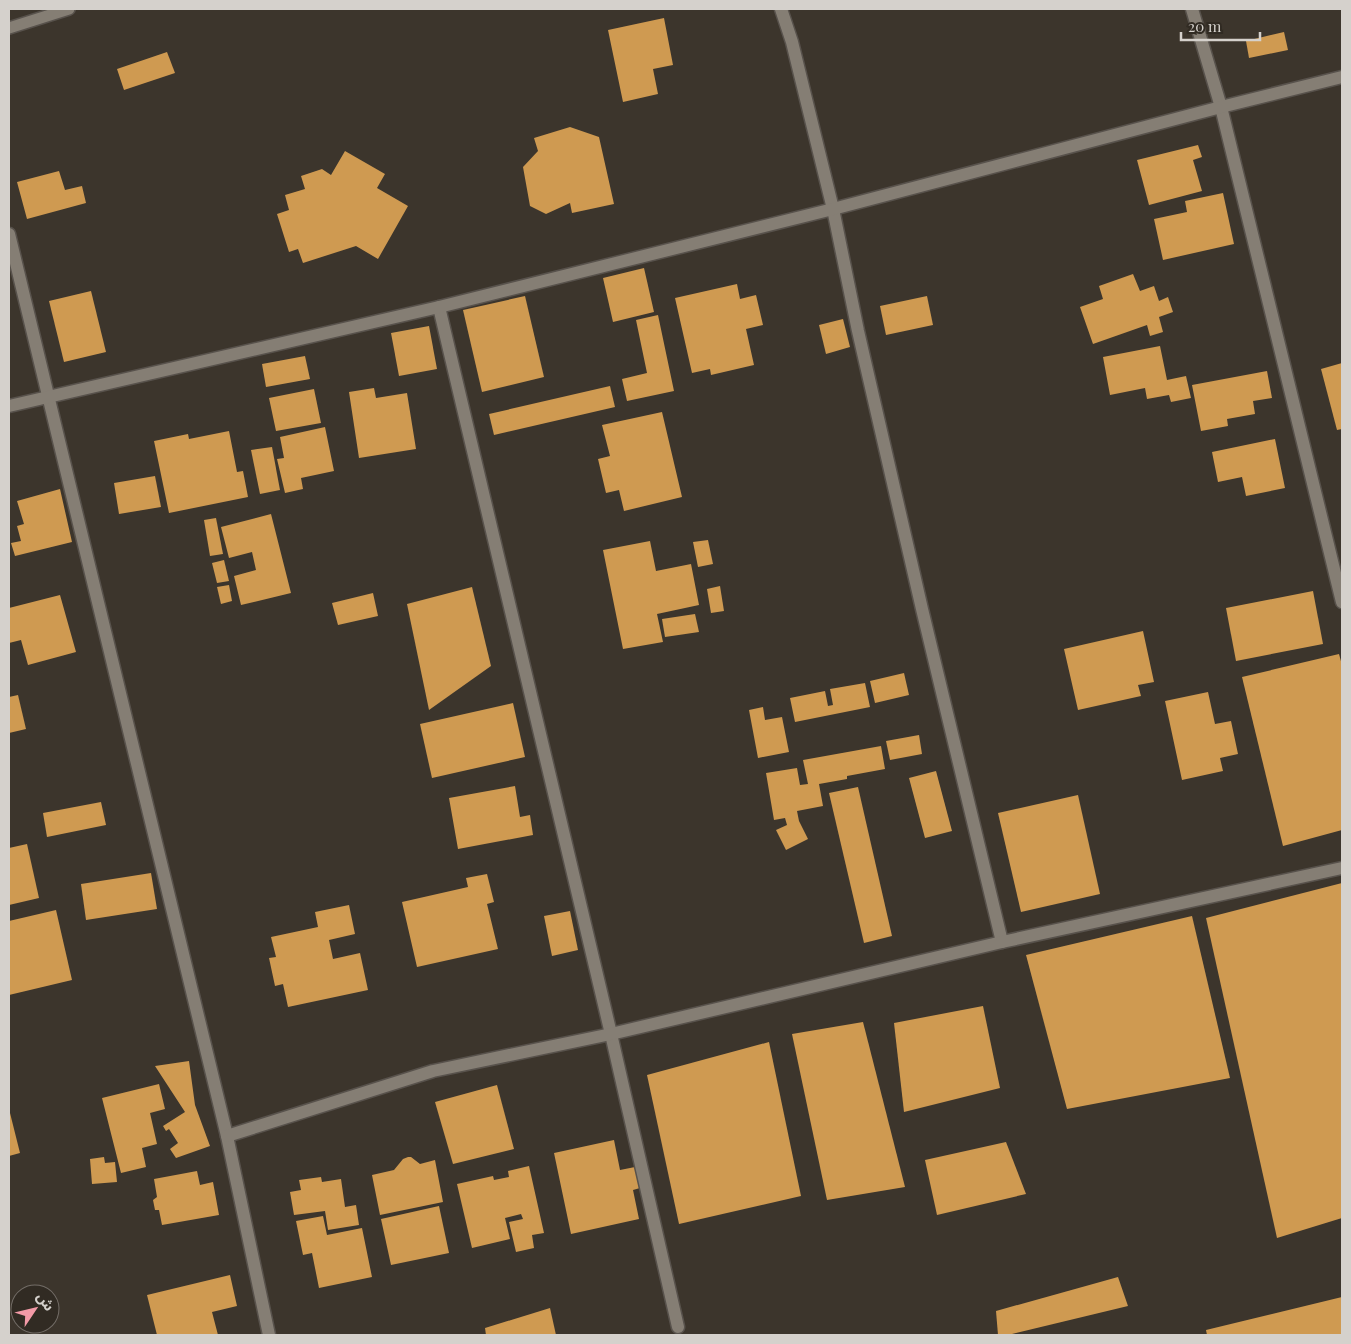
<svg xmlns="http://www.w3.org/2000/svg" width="1351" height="1344" font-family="'Playfair Display','Noto Sans Arabic',serif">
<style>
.building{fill:#cf9a51}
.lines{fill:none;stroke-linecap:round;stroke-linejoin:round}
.service-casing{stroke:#58524c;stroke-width:14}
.minor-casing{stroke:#58524c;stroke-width:15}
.service{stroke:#857e74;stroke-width:11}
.minor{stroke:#857e74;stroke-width:12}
</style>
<rect width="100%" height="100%" fill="#3c352c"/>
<g class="building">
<path d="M664,18L673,65L653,69L658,94L623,102L608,30Z"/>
<path d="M1284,32L1288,50L1249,58L1246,41Z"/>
<path d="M167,52L175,73L124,90L117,69Z"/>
<path d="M570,127L599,137L614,204L572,213L570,203L546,214L530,206L523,167L538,151L534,138Z"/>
<path d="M1198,145L1202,157L1193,160L1202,191L1149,205L1137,160Z"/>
<path d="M345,151L385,174L377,188L408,206L378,259L356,246L303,263L298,249L289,252L277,214L289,210L285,195L305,189L301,176L322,169L331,175Z"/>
<path d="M59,171L65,190L82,186L86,203L27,219L17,182Z"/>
<path d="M1223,193L1234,244L1163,260L1154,219L1187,212L1185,201Z"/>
<path d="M644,268L654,312L613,322L603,278Z"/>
<path d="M1133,274L1140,291L1154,286L1159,301L1168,297L1173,312L1159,317L1163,332L1150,336L1147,325L1093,344L1080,307L1103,299L1099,286Z"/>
<path d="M737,284L740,299L756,295L763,325L746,329L754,365L711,375L710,369L692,373L675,298Z"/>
<path d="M91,291L106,352L64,362L49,301Z"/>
<path d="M525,296L544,377L482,392L463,310Z"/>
<path d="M927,296L933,325L886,335L880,306Z"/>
<path d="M658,315L674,391L627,401L622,379L647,373L636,320Z"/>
<path d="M843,319L850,347L826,354L819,325Z"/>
<path d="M429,326L437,369L399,376L391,333Z"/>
<path d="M1160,346L1167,380L1186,376L1191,398L1171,402L1169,395L1147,399L1145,388L1110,395L1103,357Z"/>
<path d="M305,356L310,379L266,387L262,364Z"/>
<path d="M1342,363V429L1337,430L1321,369Z"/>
<path d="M1267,371L1272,398L1253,401L1255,414L1227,419L1228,426L1201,431L1192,385Z"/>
<path d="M610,386L615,407L494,435L489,414Z"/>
<path d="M374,388L376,398L407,393L416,449L359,458L349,392Z"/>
<path d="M314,389L321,423L276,431L269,398Z"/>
<path d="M662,412L682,497L624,511L619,490L606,493L598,459L610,456L602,425Z"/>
<path d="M325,427L334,471L301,478L303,489L285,493L277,459L284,458L280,437Z"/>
<path d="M229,431L237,472L243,471L248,497L169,513L154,441L188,434L189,439Z"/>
<path d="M1275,439L1285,488L1246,496L1242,477L1218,482L1212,452Z"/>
<path d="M272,447L280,490L260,494L251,450Z"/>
<path d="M155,476L161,507L119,514L114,483Z"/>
<path d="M60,489L72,542L15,556L11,543L21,541L17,526L24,524L17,501Z"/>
<path d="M271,514L291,593L241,605L234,576L256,570L252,552L229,558L221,527Z"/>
<path d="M216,518L223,554L210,556L204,520Z"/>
<path d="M708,540L713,564L698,567L693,542Z"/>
<path d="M650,541L656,571L691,564L699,605L657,614L663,642L623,649L603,550Z"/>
<path d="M224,560L229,581L217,583L212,563Z"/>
<path d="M229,585L232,601L221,604L217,587Z"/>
<path d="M720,586L724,611L711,613L707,589Z"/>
<path d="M472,587L491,666L429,710L407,604Z"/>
<path d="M1313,591L1323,644L1236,661L1226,608Z"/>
<path d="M373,593L378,616L338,625L332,603Z"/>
<path d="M60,595L76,652L28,665L21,640L9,643V608Z"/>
<path d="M695,614L699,632L665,637L662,619Z"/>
<path d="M1143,631L1154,682L1138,685L1141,696L1078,710L1064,649Z"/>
<path d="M1339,654L1342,665V830L1283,846L1242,677Z"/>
<path d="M904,673L909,695L875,703L870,681Z"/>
<path d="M865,683L870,707L795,722L790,698L825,691L828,706L833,705L830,689Z"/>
<path d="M1208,692L1215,724L1231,721L1238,754L1220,758L1223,771L1182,780L1165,701Z"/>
<path d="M18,695L26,729L9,733V697Z"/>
<path d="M513,703L525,757L432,778L420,724Z"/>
<path d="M763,707L765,720L782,717L789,752L758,758L749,710Z"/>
<path d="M919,735L922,754L890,760L886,741Z"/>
<path d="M881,746L885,769L847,776V779L819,784L823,806L797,811L799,821L808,839L786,850L776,830L787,825L785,818L774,820L766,773L797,768L800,785L808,784L803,760Z"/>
<path d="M936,771L952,831L925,838L909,778Z"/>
<path d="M515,786L520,817L530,815L533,835L458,849L449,798Z"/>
<path d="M858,787L892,936L864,943L829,793Z"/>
<path d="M1078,795L1100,894L1021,912L998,813Z"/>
<path d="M101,802L106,825L47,837L43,813Z"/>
<path d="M27,844L39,898L9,905V848Z"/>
<path d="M151,873L157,909L86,920L81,884Z"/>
<path d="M487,874L494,902L487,904L498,949L417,967L402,902L468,887L466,878Z"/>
<path d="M1342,883V1218L1277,1238L1206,918Z"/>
<path d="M349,905L355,934L329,940L333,959L360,953L368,990L288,1007L283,984L275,986L269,958L276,957L271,937L318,927L315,912Z"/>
<path d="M56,910L72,980L9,995V921Z"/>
<path d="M570,911L578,950L552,956L544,916Z"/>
<path d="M1192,916L1230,1078L1067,1109L1026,955Z"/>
<path d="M983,1006L1000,1088L904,1112L894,1023Z"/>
<path d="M863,1022L905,1187L827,1200L792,1034Z"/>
<path d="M769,1042L801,1196L679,1224L647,1075Z"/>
<path d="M189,1061L195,1105L210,1146L176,1158L170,1149L178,1143L169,1129L166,1131L163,1126L185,1112L155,1066Z"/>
<path d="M159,1084L165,1109L150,1113L157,1144L142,1148L146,1167L121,1173L102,1098Z"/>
<path d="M497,1085L514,1149L453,1164L435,1102Z"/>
<path d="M9,1109L20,1153L9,1156Z"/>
<path d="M614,1140L620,1170L635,1167L640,1188L633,1190L639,1219L571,1234L554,1153Z"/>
<path d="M1006,1142L1026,1194L937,1215L925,1160Z"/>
<path d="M104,1157L105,1163L115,1162L117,1182L92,1184L90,1159Z"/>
<path d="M408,1157H411L420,1164L435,1160L443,1202L380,1215L372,1175L394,1170L403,1159Z"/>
<path d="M529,1166L544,1233L532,1235L534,1248L516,1252L509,1222L523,1219L521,1214L505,1218L510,1239L472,1248L457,1184L493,1176L494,1180L509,1177L508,1171Z"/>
<path d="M197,1171L200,1185L213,1182L219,1215L162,1225L159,1210H155L153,1200L157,1197L154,1179Z"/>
<path d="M321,1177L322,1182L341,1179L345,1207L356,1205L359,1225L328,1230L325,1211L294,1215L290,1192L301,1190L299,1180Z"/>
<path d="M439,1206L449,1253L391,1265L381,1219Z"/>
<path d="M323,1216L327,1235L362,1228L372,1277L319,1288L312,1253L303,1255L296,1221Z"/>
<path d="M230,1275L237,1306L212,1312L218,1335H157L147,1295Z"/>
<path d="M1118,1277L1128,1306L1008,1335H998L996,1311Z"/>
<path d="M1342,1297V1335H1207L1206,1330Z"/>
<path d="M550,1308L556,1335H486L485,1328Z"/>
</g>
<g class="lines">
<defs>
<path id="service" d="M9,28L69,9"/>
<g id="minor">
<path d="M781,9L792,42L833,209L858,331L922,609L1002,942"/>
<path d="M1192,9L1221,107L1342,602"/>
<path d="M9,234L227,1136L269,1335"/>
<path d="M439,307L611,1034L678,1327"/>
<path d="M9,406L439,307L833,209L1221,107L1342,77"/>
<path d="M227,1136L433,1071L611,1034L1002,942L1342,868"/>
</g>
</defs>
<use href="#service" class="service-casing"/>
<use href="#minor" class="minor-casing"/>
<use href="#service" class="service"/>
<use href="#minor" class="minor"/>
</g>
<rect width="1351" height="1344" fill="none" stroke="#d5d1cc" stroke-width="20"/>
<g transform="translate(35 1309) rotate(55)"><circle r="24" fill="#312b23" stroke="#736d67"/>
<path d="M0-4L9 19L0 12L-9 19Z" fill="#f39aa7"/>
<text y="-8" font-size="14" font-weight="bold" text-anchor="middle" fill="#d5d1cc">ش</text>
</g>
<path d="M1181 32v8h79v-8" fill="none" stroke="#d5d1cc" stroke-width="2.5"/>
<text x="1188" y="32" font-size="15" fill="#d5d1cc" stroke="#312b23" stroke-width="4" paint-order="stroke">20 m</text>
</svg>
